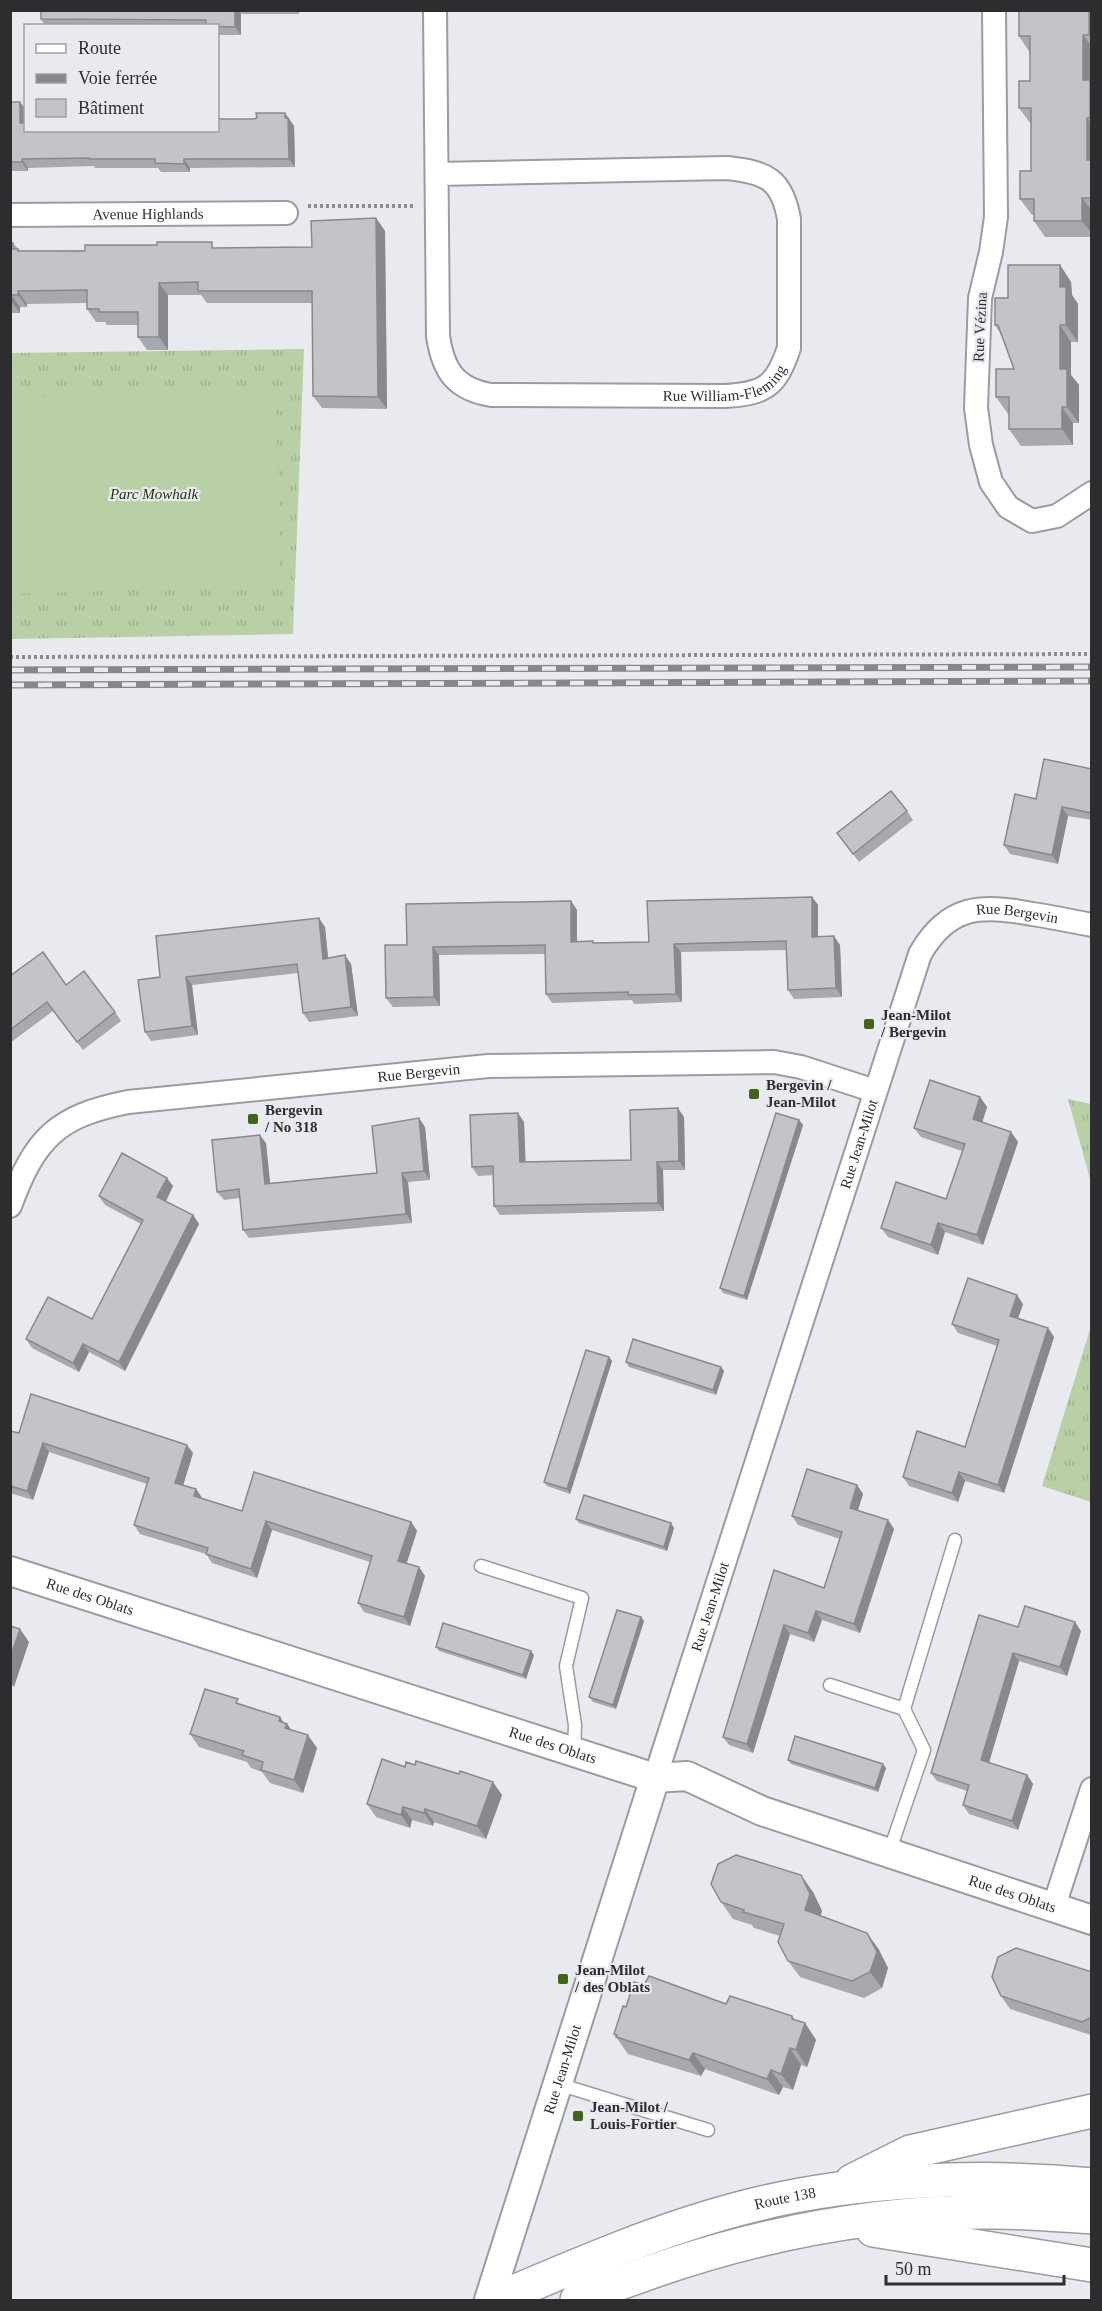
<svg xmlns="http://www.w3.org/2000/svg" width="1102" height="2311" font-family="Georgia,serif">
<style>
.grass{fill:url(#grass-tufts)}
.pitch{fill:#b9d0a6}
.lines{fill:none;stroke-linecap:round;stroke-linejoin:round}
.service-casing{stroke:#9b9ca2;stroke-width:15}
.minor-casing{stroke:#9b9ca2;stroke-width:26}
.tertiary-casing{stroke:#9b9ca2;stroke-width:32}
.trunk-casing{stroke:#9b9ca2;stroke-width:36}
.path{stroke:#8b8c90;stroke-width:4;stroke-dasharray:3 3;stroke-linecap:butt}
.service{stroke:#fff;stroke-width:12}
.minor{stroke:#fff;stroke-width:22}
.tertiary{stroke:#fff;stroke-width:28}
.trunk{stroke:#fff;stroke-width:33}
.rail-casing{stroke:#86878b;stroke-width:7}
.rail{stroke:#e9eaf0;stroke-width:4.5;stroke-dasharray:14;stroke-linecap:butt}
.wall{fill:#a8a9ae}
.shaded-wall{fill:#88898d}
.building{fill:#c3c4ca;stroke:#88898d;stroke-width:1.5}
.poi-dot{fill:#42641a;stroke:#e9eaf0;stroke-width:2}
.labels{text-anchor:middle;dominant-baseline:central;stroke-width:4.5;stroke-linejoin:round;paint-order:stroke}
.street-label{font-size:15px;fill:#2d2d30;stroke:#e9eaf0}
.park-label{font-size:15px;font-style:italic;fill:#1e3009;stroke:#e9eaf0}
.poi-label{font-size:15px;font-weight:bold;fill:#2d2d30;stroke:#e9eaf0;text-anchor:start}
</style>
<defs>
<pattern id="grass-tufts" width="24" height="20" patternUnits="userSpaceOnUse" patternTransform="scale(1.5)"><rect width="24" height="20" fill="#b9d0a6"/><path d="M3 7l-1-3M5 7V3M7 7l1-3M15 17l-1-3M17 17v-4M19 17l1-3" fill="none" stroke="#9fb38f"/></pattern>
</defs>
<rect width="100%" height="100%" fill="#e9eaf0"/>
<g class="grass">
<path d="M304,349L293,634L11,639L10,353Z"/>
<path d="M1068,1099L1091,1104V1183Z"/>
<path d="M1091,1326L1092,1502H1091L1042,1486Z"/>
</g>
<path class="pitch" d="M276,387L280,585L11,594V397Z"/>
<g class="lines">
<defs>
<g id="service">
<path d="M481,1566L582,1598L566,1666L575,1725L574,1751"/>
<path d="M830,1685L904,1709L924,1750L889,1853"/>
<path d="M904,1709L955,1540"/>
<path d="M558,2084L708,2130"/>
</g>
<g id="minor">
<path id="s1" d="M435,10L438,336C443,370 455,389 491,395L724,396C764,394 776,387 789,348V219C782,179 766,172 727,168L437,174"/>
<path d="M994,10L996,217L991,252L980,298L976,408L981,445L991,482L1008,507L1032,521L1057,516L1092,493"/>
<path id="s2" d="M10,215L286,213"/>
<path id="s3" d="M10,1206C35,1138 57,1116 128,1102L488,1066L774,1062L801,1067L875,1091"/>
<path id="s4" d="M655,1778L920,954C948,905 981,904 1032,914C1052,917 1072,921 1092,925"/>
<path d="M1053,1909L1092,1789"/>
</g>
<g id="tertiary">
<path id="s5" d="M10,1571L655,1778L687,1776L762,1811L1092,1920"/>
<path id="s6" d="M489,2300L655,1778"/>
</g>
<g id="trunk">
<path d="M852,2181L910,2152L1092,2111"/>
<path d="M873,2230L1092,2265"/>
<path id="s7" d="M495,2300C575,2266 655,2231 738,2209C848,2179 979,2174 1092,2185"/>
<path d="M577,2300C710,2245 851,2210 996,2212C1028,2212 1060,2215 1092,2217"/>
</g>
</defs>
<use href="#service" class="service-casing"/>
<use href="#minor" class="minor-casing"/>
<use href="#tertiary" class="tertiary-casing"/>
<use href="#trunk" class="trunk-casing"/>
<g class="path">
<path d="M308,206H415"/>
<path d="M10,657L1092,654"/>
</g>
<use href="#service" class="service"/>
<use href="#minor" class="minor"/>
<use href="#tertiary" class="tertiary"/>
<use href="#trunk" class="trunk"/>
<defs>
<g id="rail">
<path d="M10,670L1092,667"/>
<path d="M10,685L1092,681"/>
</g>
</defs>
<use href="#rail" class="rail-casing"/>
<use href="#rail" class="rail"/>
</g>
<g class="wall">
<path d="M41,10H299V14H241V35H218V26H45L41,19Z"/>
<path d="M1092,10V237H1045L1034,221V215H1032L1020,199L1031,171V124L1019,108L1030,81V53L1019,36Z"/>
<path d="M10,102L26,130H218L253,119L285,113L294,126L295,167L190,168V172H161L158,168H95L94,166L28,168V171H10Z"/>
<path d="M376,218L385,231L387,409L322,408L313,396L312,303H207L201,295H168V350H147L138,337V325H107L105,322H96L87,309V303L27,304V307H20V313H10V243H13L20,251L216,248L312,247Z"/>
<path d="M1060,265L1071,282L1072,295L1078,304V342H1071V375L1079,385V423H1073V445L1021,446L1009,429V414H1008L996,397L1014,369L1002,336L995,325Z"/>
<path d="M1092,769V820L1068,816L1058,864L1010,854L1004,845L1036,799Z"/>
<path d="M907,811L913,820L859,862L837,833Z"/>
<path d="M812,897L818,905V937L840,945L842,997L794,999L788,990L786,950L681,952L682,1002L634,1004L632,1000L552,1003L546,994L545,954L439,955L440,1006L393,1007L386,998L407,945L571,901L577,910V942L594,943L649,942Z"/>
<path d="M325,927L328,958L351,964L358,1016L309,1022L303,1013L298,973L192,985L198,1035L151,1041L145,1032L160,977Z"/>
<path d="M10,976L66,985L115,1012L121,1021L83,1050L53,1011L10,1043Z"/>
<path d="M980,1097L987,1107L982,1122L1011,1132L1018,1142L983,1245L945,1232L938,1255L888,1237L881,1228L946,1199L962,1151L921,1137L914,1128Z"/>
<path d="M684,1117L685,1170H663L664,1211L500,1215L494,1206V1175L478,1176L472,1167L524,1122L525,1162L631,1160Z"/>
<path d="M799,1120L803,1125L747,1300L723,1293L720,1288Z"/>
<path d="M425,1127L430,1180L408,1182L412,1223L249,1238L243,1230L240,1198L224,1200L217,1192L266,1143L270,1183L377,1173Z"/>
<path d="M173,1186L166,1202L193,1215L199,1224L125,1371L89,1352L79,1372L32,1348L26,1339L92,1319L141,1224L105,1205L99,1196Z"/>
<path d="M1023,1304L1018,1318L1048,1328L1054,1337L1004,1493L965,1481L958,1502L909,1486L903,1477L965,1447L997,1346L958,1333L952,1324Z"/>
<path d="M609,1357L612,1361L570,1494L547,1486L544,1482Z"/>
<path d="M626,1362L721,1367L724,1371L716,1395L629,1367Z"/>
<path d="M10,1431L19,1433L193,1453L183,1486L196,1489L202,1498L242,1511L411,1522L417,1531L407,1563L425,1576L410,1626L364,1612L358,1603L370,1562L272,1530L257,1578L212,1563L206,1554L140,1534L134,1525L147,1484L49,1452L33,1500L10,1493Z"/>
<path d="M857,1485L863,1494L858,1510L888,1520L894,1529L860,1633L822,1620L814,1642L790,1634L753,1753L729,1745L723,1737L774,1570L824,1588L840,1539L798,1525L792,1516Z"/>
<path d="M576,1519L674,1528L667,1551L579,1523Z"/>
<path d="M641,1617L644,1621L616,1709L593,1702L589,1697Z"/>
<path d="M1018,1627L1081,1631L1067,1676L1019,1661L989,1763L1027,1775L1033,1784L1018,1830L969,1814L963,1805L967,1791L937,1781L931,1773Z"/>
<path d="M436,1647L534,1655L526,1679L439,1651Z"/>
<path d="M242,1705L280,1717L283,1723L287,1724L291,1730L317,1748L303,1793L270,1783L262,1772L251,1768L247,1762L199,1747L190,1734Z"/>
<path d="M788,1760L886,1768L878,1792L791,1764Z"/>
<path d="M405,1767L502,1795L486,1839L434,1822L433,1826L412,1820L410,1828L376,1817L367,1804Z"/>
<path d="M813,1892L822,1911L820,1916L867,1933L879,1950L888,1968L882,1988L864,1998L800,1977L788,1961L780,1936L754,1928L752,1925L733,1919L721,1902Z"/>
<path d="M1092,1972L1091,2035L1010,2009L1001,1996Z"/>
<path d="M644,1985L795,2020L805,2023L816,2040L807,2067L801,2065L793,2090L783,2087L779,2095L705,2069L701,2076L628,2054L614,2034L626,2007Z"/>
</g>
<g class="shaded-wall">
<path d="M235,10H238L241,14V35L235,27Z"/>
<path d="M1089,10H1092V38L1089,35Z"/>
<path d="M1083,35L1092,47V120L1090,118L1083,80Z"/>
<path d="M20,102L26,110V130L20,123Z"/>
<path d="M285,113L294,126L295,167L289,159Z"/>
<path d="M1087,118L1092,124V199L1087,160Z"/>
<path d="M22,159L28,168V171L22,162Z"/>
<path d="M184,159L190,168V172L184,164Z"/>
<path d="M1082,198L1092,211V234L1082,221Z"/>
<path d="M376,218L385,231L387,409L378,397Z"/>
<path d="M1060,265L1071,282L1072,295L1078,304V342L1066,325L1060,287Z"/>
<path d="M159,283L168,295V350L159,337Z"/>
<path d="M18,291L27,304V307L18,295Z"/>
<path d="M11,295L20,307V313L11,301Z"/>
<path d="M1060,325L1071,342V375L1079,385V423L1067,407L1060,369Z"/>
<path d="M1062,407L1073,423V445L1062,429Z"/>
<path d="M1062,807L1068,816L1058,864L1052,855Z"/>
<path d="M812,897L818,905V946L812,937Z"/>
<path d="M571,901L577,910V950L571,942Z"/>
<path d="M319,918L325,927L329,967L323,959Z"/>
<path d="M834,936L840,945L842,997L836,988Z"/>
<path d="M674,944L681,952L682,1002L676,994Z"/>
<path d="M433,947L439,955L440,1006L434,997Z"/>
<path d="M345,955L351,964L358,1016L351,1007Z"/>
<path d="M186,977L192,985L198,1035L192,1026Z"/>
<path d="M980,1097L987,1107L980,1129L973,1119Z"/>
<path d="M678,1108L684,1117L685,1170L679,1161Z"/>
<path d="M518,1113L524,1122L526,1171L520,1162Z"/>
<path d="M419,1118L425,1127L430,1180L424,1171Z"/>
<path d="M799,1120L803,1125L747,1300L744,1296Z"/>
<path d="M1011,1132L1018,1142L983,1245L977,1235Z"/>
<path d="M260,1135L266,1143L271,1192L265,1184Z"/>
<path d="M657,1162L663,1170L664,1211L658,1203Z"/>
<path d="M402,1173L408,1182L412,1223L406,1214Z"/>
<path d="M167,1178L173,1186L163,1206L157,1197Z"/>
<path d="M193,1215L199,1224L125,1371L119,1362Z"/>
<path d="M938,1223L945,1232L938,1255L931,1245Z"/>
<path d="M1017,1295L1023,1304L1016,1324L1010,1316Z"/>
<path d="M1048,1328L1054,1337L1004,1493L998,1485Z"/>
<path d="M83,1344L89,1352L79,1372L73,1363Z"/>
<path d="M609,1357L612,1361L570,1494L567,1489Z"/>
<path d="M721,1367L724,1371L716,1395L713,1390Z"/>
<path d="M43,1443L49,1452L33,1500L27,1491Z"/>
<path d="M187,1445L193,1453L181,1492L175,1483Z"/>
<path d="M959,1472L965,1481L958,1502L952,1493Z"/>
<path d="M857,1485L863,1494L856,1516L850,1508Z"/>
<path d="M196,1489L202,1498L194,1496Z"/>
<path d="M888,1520L894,1529L860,1633L854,1624Z"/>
<path d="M266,1521L272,1530L257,1578L251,1569Z"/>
<path d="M411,1522L417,1531L404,1570L398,1561Z"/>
<path d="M671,1523L674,1528L667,1551L664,1547Z"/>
<path d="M419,1567L425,1576L410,1626L404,1617Z"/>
<path d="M816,1611L822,1620L814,1642L808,1633Z"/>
<path d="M641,1617L644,1621L616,1709L613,1705Z"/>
<path d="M1075,1622L1081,1631L1067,1676L1060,1667Z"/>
<path d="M784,1625L790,1634L753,1753L747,1744Z"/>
<path d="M20,1629L29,1642L14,1687L10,1682V1658Z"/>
<path d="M531,1651L534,1655L526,1679L523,1675Z"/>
<path d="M1013,1653L1019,1661L987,1769L981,1760Z"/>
<path d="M280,1717L286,1726L287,1724L296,1736L294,1741L279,1721Z"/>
<path d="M308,1735L317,1748L303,1793L294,1780Z"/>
<path d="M883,1764L886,1768L878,1792L875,1788Z"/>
<path d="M1027,1775L1033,1784L1018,1830L1012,1821Z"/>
<path d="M493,1782L502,1795L486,1839L477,1826Z"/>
<path d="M403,1807L412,1820L410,1828L401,1815Z"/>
<path d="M425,1809L434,1822L433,1826L424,1813Z"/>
<path d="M801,1875L813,1892L822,1911L817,1927L805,1910Z"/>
<path d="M867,1933L879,1950L888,1968L882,1988L870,1972Z"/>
<path d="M792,2016L802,2030L805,2023L816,2040L807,2067L796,2050L792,2019Z"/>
<path d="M790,2048L801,2065L793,2090L781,2074Z"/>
<path d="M693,2053L705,2069L701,2076L689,2060Z"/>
<path d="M771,2070L783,2087L779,2095L767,2079Z"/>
</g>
<g class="building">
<path d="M41,10H235V27L206,26V20L41,19Z"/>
<path d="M1019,10H1089V35H1083V80H1090V118H1087V160H1091V198H1082V221H1034V199H1020V171H1031V108H1019V81H1030V36H1019Z"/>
<path d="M10,102H20V123H26V130H218V119H253L257,118L256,113H285V118H288L289,159H184V164L155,163V159H89V158L22,159V162H10Z"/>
<path d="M376,218L378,397L313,396L312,291H198V282L159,283V337H138V312H99V309H87V290L18,291V295H11V301H10V243H13V249H18V251H85V245H157V242H212V248L312,247L311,221Z"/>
<path d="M1008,265H1060V287H1066V325H1060V369H1067V407H1062V429H1009V397H996V369H1014L998,325H995V298H1008Z"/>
<path d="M1044,759L1092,769V813L1062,807L1052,855L1004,845L1015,794L1036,799Z"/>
<path d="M891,791L907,811L853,854L837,833Z"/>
<path d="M812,897V937L834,936L836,988L788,990L786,941L674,944L676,994L628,995V992L546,994L545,945L433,947L434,997L386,998L385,945H407L406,904L571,901V942L593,941V943L649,942L647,901Z"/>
<path d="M319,918L323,959L345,955L351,1007L303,1013L297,964L186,977L192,1026L145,1032L138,980L160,977L156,936Z"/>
<path d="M43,952L66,985L84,971L115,1012L77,1042L47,1002L10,1030V976Z"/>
<path d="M930,1080L980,1097L973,1119L1011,1132L977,1235L938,1223L931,1245L881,1228L896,1182L946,1199L965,1144L914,1128Z"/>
<path d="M678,1108L679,1161L657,1162L658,1203L494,1206L493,1166L472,1167L470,1115L518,1113L520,1162L631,1160L630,1110Z"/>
<path d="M776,1113L799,1120L744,1296L720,1288Z"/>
<path d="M419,1118L424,1171L402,1173L406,1214L243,1230L239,1189L217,1192L212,1140L260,1135L265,1184L377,1173L372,1126Z"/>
<path d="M122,1153L167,1178L157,1197L193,1215L119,1362L83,1344L73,1363L26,1339L48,1297L92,1319L143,1220L99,1196Z"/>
<path d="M968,1278L1017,1295L1010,1316L1048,1328L998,1485L959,1472L952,1493L903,1477L917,1431L965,1447L999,1340L952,1324Z"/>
<path d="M633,1339L721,1367L713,1390L626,1362Z"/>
<path d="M586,1350L609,1357L567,1489L544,1482Z"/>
<path d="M31,1394L187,1445L175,1483L196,1489L194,1496L242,1511L254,1472L411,1522L398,1561L419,1567L404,1617L358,1603L372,1556L266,1521L251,1569L206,1554L208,1548L134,1525L149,1478L43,1443L27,1491L10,1486V1431L19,1433Z"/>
<path d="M807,1469L857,1485L850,1508L888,1520L854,1624L816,1611L808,1633L784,1625L747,1744L723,1737L774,1570L824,1588L842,1532L792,1516Z"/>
<path d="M584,1495L671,1523L664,1547L576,1519Z"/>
<path d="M1025,1606L1075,1622L1060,1667L1013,1653L981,1760L1027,1775L1012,1821L963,1805L969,1785L931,1773L979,1615L1018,1627Z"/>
<path d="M617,1610L641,1617L613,1705L589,1697Z"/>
<path d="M443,1623L531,1651L523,1675L436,1647Z"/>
<path d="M10,1626L20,1629L10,1658Z"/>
<path d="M205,1689L238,1699L236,1703L280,1717L279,1721L287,1724L285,1728L308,1735L294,1780L261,1770L263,1762L242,1755L244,1751L190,1734Z"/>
<path d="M795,1736L883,1764L875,1788L788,1760Z"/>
<path d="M382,1759L405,1767L406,1762L415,1765L416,1761L459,1774L460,1771L493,1782L477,1826L425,1809L424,1813L403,1807L401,1815L367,1804Z"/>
<path d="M736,1855L801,1875L810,1894L805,1910L867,1933L877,1952L870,1972L852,1981L788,1961L778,1942L784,1924L743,1912L744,1910L721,1902L711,1884L718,1864Z"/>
<path d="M1016,1948L1092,1972V2017L1082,2022L1001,1996L992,1977L998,1957Z"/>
<path d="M649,1976L726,2004L730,1996L792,2016V2019L805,2023L796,2050L790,2048L781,2074L771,2070L767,2079L693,2053L689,2060L616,2037L617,2035L614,2034L623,2006L626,2007L634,1982L644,1985Z"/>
</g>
<g class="poi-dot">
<rect x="863" y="1018" width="12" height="12" rx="3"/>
<rect x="748" y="1088" width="12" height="12" rx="3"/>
<rect x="247" y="1113" width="12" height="12" rx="3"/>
<rect x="557" y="1973" width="12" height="12" rx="3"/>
<rect x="572" y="2110" width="12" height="12" rx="3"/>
</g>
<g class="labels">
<g class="street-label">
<text stroke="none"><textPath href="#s2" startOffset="138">Avenue Highlands</textPath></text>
<text transform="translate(980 327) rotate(-87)">Rue Vézina</text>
<text stroke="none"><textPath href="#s1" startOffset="650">Rue William-Fleming</textPath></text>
<text stroke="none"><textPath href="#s4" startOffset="981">Rue Bergevin</textPath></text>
<text stroke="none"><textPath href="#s3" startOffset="460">Rue Bergevin</textPath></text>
<text stroke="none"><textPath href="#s4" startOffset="666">Rue Jean-Milot</textPath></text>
<text stroke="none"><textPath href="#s5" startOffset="84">Rue des Oblats</textPath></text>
<text stroke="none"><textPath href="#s4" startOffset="180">Rue Jean-Milot</textPath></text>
<text stroke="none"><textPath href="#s5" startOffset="570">Rue des Oblats</textPath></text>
<text stroke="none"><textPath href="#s5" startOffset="1056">Rue des Oblats</textPath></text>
<text stroke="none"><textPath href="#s6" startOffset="242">Rue Jean-Milot</textPath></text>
<text stroke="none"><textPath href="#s7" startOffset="308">Route 138</textPath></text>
</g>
<g class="park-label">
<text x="154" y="494">Parc Mowhalk</text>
</g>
<g class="poi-label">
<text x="881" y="1015">Jean-Milot<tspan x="881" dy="17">/ Bergevin</tspan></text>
<text x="766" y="1085">Bergevin /<tspan x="766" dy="17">Jean-Milot</tspan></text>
<text x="265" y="1110">Bergevin<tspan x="265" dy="17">/ No 318</tspan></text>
<text x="575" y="1970">Jean-Milot<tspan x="575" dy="17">/ des Oblats</tspan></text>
<text x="590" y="2107">Jean-Milot /<tspan x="590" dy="17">Louis-Fortier</tspan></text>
</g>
</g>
<rect width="1102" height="2311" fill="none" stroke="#2d2d30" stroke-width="24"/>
<rect x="24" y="24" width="195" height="108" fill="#e9eaf0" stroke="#9e9ea3" stroke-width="1.5"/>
<rect x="36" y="44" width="30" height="9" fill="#ffffff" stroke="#9e9ea3" stroke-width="1.5"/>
<text x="78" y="54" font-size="18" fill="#2d2d30">Route</text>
<rect x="36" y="74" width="30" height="9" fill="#86878b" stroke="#9e9ea3" stroke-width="1.5"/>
<text x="78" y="84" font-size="18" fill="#2d2d30">Voie ferrée</text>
<rect x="36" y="99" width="30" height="18" fill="#c3c4ca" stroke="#9e9ea3" stroke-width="1.5"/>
<text x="78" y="114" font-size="18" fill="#2d2d30">Bâtiment</text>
<path d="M886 2275v9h178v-9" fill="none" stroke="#2d2d30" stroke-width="3"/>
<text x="895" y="2275" font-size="18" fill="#2d2d30" stroke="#e9eaf0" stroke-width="4.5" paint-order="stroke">50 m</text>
</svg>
